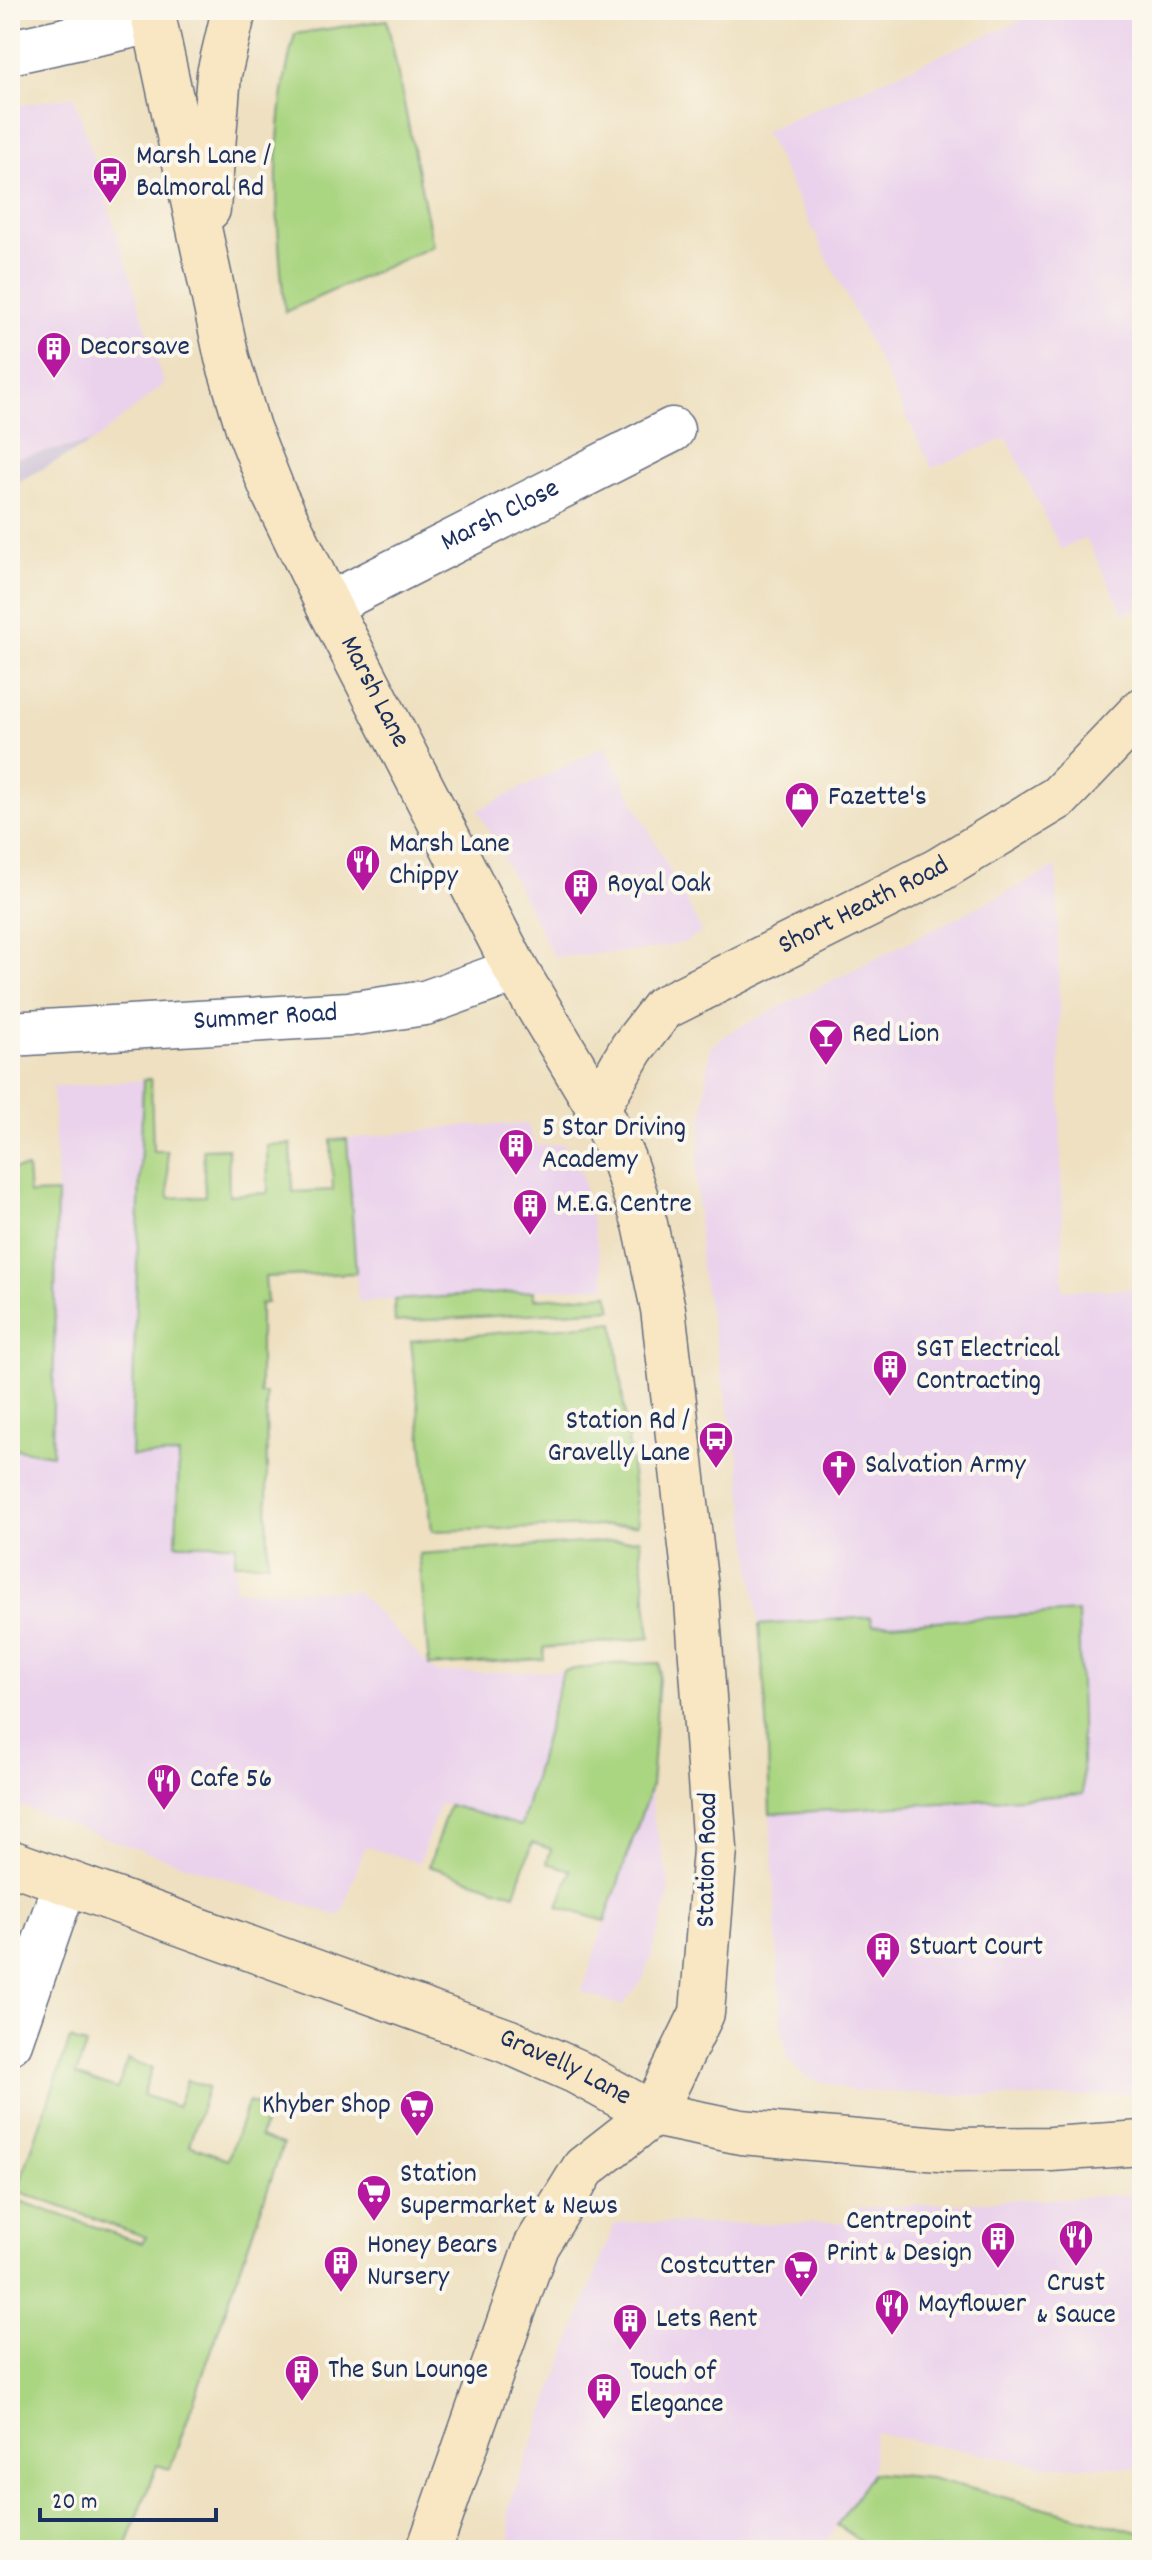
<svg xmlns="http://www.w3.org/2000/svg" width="1152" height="2560" font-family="Dekko,sans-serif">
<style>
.built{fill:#ead1ec}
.industrial{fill:#cabfd6}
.green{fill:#aad581;stroke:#628270;stroke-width:2}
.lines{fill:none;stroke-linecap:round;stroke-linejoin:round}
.street-casing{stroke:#656d80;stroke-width:47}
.secondary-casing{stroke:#656d80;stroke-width:47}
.street{stroke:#fff;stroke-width:44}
.secondary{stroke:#f9e7c3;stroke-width:44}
.labels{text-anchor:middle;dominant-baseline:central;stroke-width:8;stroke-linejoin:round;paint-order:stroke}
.poi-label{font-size:28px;fill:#1b2f5e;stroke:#fbf7ec;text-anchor:start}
.street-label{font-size:28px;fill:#1b2f5e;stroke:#fbf7ec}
</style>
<rect width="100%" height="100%" fill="#fbf7ec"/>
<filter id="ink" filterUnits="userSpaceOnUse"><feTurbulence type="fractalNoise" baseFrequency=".0125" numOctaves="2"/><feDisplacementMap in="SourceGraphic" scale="16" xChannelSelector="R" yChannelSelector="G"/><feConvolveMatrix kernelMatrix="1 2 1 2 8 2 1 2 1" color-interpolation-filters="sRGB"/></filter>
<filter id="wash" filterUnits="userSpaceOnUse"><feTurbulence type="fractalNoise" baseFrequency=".006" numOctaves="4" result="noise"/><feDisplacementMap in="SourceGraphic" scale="32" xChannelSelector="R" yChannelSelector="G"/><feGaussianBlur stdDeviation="1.8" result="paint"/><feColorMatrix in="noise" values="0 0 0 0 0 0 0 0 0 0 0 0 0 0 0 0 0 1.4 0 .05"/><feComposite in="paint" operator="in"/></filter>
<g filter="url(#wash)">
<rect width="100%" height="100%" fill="#eee0c0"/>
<g class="built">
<path d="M1045,10H1142V604L1124,615L1086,538L1061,550L1007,438L932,468L764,131Z"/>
<path d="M74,96L164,384L93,442L10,459V107Z"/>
<path d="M605,746L702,932L683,943L641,951L554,957L478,810Z"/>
<path d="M1057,867L1063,1290L1142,1289V2093L1046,2098L854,2091L805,2077L788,2060L782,2030L770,1814L1083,1794L1078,1612L872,1625L871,1617L759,1625L739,1462L701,1270L696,1176L710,1048L728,1033Z"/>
<path d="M143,1080L131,1456L179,1454L176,1543L236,1544L235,1590L356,1591L436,1673L563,1671L521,1826L440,1803L419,1863L365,1846L342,1914L335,1915L108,1839L10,1802V1448L52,1454L57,1193L53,1087Z"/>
<path d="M527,1124L537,1146L564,1144L581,1172L606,1286L358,1302L347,1139L462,1126Z"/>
<path d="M651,1786L653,1817L668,1878L669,1897L645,1976L622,2006L582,1992L623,1864Z"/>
<path d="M1142,2194V2467L1045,2466L874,2433L872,2473L821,2550H528L511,2539L508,2509L614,2225L624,2222L701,2224L849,2222V2208Z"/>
</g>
<path class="industrial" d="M93,442L10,486V459Z"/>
<g class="green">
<path d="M387,20L433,246L285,312C275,221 270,124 295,34Z"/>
<path d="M151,1079L153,1151H167L169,1198L205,1196L203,1149L228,1148L229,1195L268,1193L267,1145L291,1144L293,1192L333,1190L331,1140L347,1139L356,1273L265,1277L267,1303L260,1304V1394H266L268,1563H235L236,1544H176L179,1455L131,1456L143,1080Z"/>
<path d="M27,1168L29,1194L57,1193L52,1455L10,1448V1169Z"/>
<path d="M534,1291V1299L608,1294L612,1309L395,1322L394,1300Z"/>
<path d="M614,1322L638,1525L432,1531L411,1341Z"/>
<path d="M640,1539L650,1638L544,1648V1659L429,1666L419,1554Z"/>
<path d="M1078,1612L1083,1794L770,1814L767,1721L759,1625L871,1617L873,1625Z"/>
<path d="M660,1663L651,1786L605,1921L558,1907L571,1870L547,1863L551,1849L532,1843L515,1894L429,1866L449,1805L521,1826L563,1671L607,1664Z"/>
<path d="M70,2039L86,2045L76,2075L117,2089L128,2059L152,2068L143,2095L177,2107L187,2080L208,2087L189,2145L228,2159L248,2102L269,2109L260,2137L283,2145L170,2469L157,2465L125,2550H10V2209L14,2199L142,2243L146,2237L17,2191Z"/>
<path d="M872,2473L930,2478L1142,2533V2550H875L837,2525Z"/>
</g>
</g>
<g filter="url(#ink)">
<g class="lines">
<defs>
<g id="street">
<path d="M10,52L154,21"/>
<path id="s1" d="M328,605L672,430"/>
<path id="s2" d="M10,1034L349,1014L425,1003L516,970"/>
<path d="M10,2042L65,1883"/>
</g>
<g id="secondary">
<path id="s3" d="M152,10L227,358L248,428L274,494L328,605L516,970L598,1107L623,1159L645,1224L663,1309L696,1588L715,1849L702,2013L653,2114L584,2168L536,2246L429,2550"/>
<path d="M208,209L219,74L234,10"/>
<path id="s4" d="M598,1107L632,1048L663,1008L937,871L1059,797L1142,710"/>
<path id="s5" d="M10,1862L507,2041L575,2071L653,2114L741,2132L951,2150L1051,2149L1142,2143"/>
</g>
</defs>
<use href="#street" class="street-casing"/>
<use href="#secondary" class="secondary-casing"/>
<use href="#street" class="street"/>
<use href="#secondary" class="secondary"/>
</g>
</g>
<defs>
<symbol id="bus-pin" viewBox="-11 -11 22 30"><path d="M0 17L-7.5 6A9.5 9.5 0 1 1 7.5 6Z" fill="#b5179e" stroke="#fbf7ec"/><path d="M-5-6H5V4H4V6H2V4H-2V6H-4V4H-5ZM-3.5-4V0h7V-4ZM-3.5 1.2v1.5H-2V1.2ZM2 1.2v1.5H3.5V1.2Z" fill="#fff"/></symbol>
<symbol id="building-pin" viewBox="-11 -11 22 30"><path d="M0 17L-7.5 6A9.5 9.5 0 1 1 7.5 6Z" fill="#b5179e" stroke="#fbf7ec"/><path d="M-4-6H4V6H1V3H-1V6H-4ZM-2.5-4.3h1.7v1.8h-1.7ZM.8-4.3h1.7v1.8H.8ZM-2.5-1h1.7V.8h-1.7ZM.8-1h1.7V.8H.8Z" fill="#fff"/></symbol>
<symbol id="shop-pin" viewBox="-11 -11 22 30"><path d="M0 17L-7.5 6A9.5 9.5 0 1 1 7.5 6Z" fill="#b5179e" stroke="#fbf7ec"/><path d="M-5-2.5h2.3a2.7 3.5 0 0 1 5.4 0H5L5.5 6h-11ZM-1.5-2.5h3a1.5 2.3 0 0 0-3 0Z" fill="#fff"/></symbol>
<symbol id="restaurant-pin" viewBox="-11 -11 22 30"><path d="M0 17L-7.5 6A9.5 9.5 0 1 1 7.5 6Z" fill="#b5179e" stroke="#fbf7ec"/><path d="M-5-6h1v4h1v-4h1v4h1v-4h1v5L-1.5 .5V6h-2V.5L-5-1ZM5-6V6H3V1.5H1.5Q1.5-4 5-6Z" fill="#fff"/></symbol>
<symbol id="bar-pin" viewBox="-11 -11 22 30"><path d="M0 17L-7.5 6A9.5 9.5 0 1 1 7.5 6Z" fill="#b5179e" stroke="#fbf7ec"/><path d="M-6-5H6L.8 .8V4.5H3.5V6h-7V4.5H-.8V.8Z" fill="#fff"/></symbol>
<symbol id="church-pin" viewBox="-11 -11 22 30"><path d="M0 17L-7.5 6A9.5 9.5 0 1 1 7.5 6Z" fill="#b5179e" stroke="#fbf7ec"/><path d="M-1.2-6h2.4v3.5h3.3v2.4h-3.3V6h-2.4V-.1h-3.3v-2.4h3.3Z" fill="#fff"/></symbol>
<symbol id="supermarket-pin" viewBox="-11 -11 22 30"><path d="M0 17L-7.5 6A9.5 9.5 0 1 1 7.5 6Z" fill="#b5179e" stroke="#fbf7ec"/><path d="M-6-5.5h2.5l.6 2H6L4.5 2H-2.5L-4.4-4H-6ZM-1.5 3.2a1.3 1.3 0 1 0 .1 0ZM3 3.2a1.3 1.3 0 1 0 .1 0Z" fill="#fff"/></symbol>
</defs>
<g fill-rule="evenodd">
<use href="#bus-pin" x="90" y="154" width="40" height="54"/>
<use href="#building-pin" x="34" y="329" width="40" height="54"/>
<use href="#shop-pin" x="782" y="779" width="40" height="54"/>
<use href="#restaurant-pin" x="343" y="842" width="40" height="54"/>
<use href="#building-pin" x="561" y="866" width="40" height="54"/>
<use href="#bar-pin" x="806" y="1016" width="40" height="54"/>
<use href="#building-pin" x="496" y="1126" width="40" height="54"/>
<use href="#building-pin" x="510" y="1186" width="40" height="54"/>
<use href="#building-pin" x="870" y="1347" width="40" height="54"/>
<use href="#bus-pin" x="696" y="1419" width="40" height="54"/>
<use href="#church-pin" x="819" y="1447" width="40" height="54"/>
<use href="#restaurant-pin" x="144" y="1761" width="40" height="54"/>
<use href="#building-pin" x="863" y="1929" width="40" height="54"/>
<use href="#supermarket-pin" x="397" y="2087" width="40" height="54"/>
<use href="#supermarket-pin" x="354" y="2172" width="40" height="54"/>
<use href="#restaurant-pin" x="1056" y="2217" width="40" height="54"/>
<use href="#building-pin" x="978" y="2219" width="40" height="54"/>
<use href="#building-pin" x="321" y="2243" width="40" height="54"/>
<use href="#supermarket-pin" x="781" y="2248" width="40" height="54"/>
<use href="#restaurant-pin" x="872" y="2286" width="40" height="54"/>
<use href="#building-pin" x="610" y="2301" width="40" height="54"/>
<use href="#building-pin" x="282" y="2352" width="40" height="54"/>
<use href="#building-pin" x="584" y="2370" width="40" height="54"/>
</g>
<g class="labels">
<g class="poi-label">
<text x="136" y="158">Marsh Lane /<tspan x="136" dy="32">Balmoral Rd</tspan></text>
<text x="80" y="349">Decorsave</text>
<text x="828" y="799">Fazette's</text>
<text x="389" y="846">Marsh Lane<tspan x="389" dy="32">Chippy</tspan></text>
<text x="607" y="886">Royal Oak</text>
<text x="852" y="1036">Red Lion</text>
<text x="542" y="1130">5 Star Driving<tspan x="542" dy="32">Academy</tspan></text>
<text x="556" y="1206">M.E.G. Centre</text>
<text x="916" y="1351">SGT Electrical<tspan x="916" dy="32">Contracting</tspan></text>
<text x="690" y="1423" text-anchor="end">Station Rd /<tspan x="690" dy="32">Gravelly Lane</tspan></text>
<text x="865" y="1467">Salvation Army</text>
<text x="190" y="1781">Cafe 56</text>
<text x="909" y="1949">Stuart Court</text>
<text x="391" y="2107" text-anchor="end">Khyber Shop</text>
<text x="400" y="2176">Station<tspan x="400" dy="32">Supermarket &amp; News</tspan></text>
<text x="972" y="2223" text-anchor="end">Centrepoint<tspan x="972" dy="32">Print &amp; Design</tspan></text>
<text x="367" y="2247">Honey Bears<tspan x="367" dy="32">Nursery</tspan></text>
<text x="775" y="2268" text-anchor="end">Costcutter</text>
<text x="1076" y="2285" text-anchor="middle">Crust<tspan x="1076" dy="32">&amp; Sauce</tspan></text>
<text x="918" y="2306">Mayflower</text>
<text x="656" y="2321">Lets Rent</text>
<text x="328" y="2372">The Sun Lounge</text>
<text x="630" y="2374">Touch of<tspan x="630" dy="32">Elegance</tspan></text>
</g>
<g class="street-label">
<text stroke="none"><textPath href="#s1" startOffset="194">Marsh Close</textPath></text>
<text stroke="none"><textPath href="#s3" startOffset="722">Marsh Lane</textPath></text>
<text stroke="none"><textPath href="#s4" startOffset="344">Short Heath Road</textPath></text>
<text stroke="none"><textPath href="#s2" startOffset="256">Summer Road</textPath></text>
<text transform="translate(709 1860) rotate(-89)">Station Road</text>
<text stroke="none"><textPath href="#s5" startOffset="592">Gravelly Lane</textPath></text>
</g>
</g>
<rect width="1152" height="2560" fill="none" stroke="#fbf7ec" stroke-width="40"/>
<path d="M40 2508v12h176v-12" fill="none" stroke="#1b2f5e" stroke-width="4"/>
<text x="52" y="2508" font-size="24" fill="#1b2f5e" stroke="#fbf7ec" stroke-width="6" paint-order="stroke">20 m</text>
</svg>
